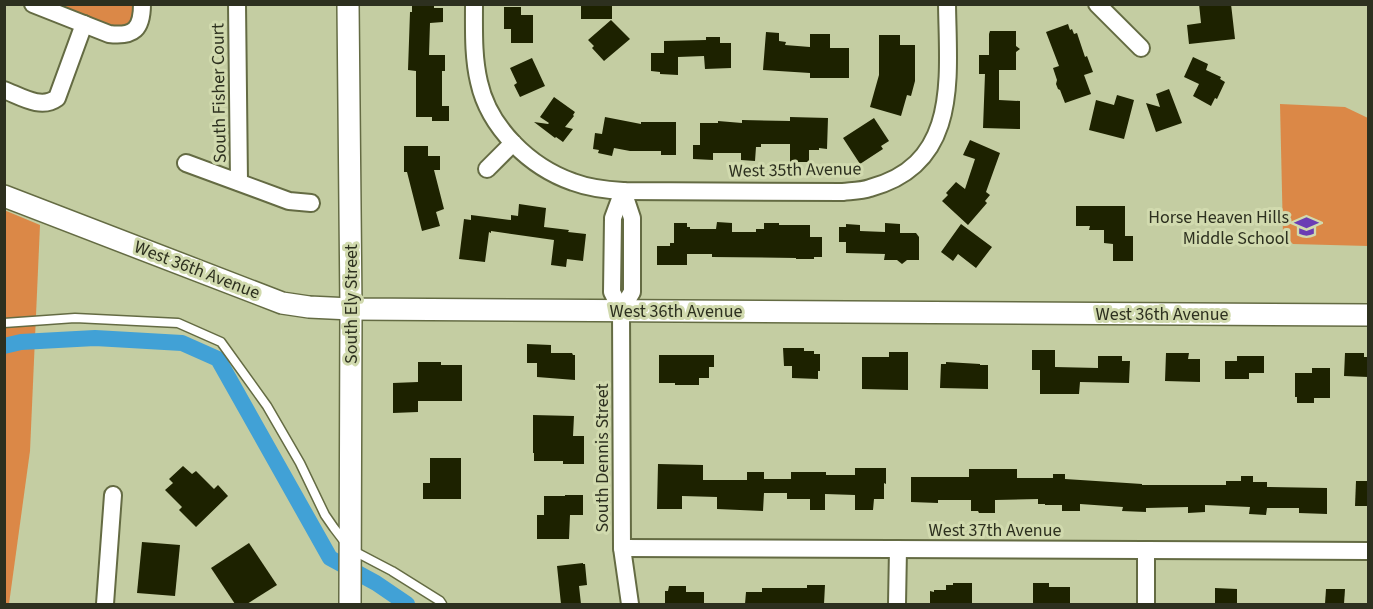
<svg xmlns="http://www.w3.org/2000/svg" width="1373" height="609" font-family="'Source Sans 3',sans-serif">
<style>
.green{fill:#db8847}
.lines{fill:none;stroke-linecap:round;stroke-linejoin:round}
.canal{stroke:#41a1d6;stroke-width:16}
.building{fill:#1d2200}
.service-casing{stroke:#646b43;stroke-width:11}
.minor-casing{stroke:#646b43;stroke-width:20}
.tertiary-casing{stroke:#646b43;stroke-width:24}
.service{stroke:#fff;stroke-width:8}
.minor{stroke:#fff;stroke-width:16}
.tertiary{stroke:#fff;stroke-width:21}
.labels{text-anchor:middle;dominant-baseline:central;stroke-width:6;stroke-linejoin:round;paint-order:stroke}
.street-label{font-size:18px;fill:#2d301f;stroke:#d1daae}
.poi-label{font-size:18px;fill:#2d301f;stroke:#d1daae;text-anchor:end}
</style>
<rect width="100%" height="100%" fill="#c4cda2"/>
<g class="green">
<path d="M55,5H134C133,20 131,30 113,27Z"/>
<path d="M1280,104L1345,107L1368,118V246L1293,244L1283,235Z"/>
<path d="M4,210L40,225L30,451L9,604H4Z"/>
</g>
<g class="lines">
<path class="canal" d="M4,346L21,342L95,338L182,343L218,359L330,558L376,583L407,604"/>
</g>
<g class="building">
<path d="M412,4H434V8H443V22L430,23L429,55H445V71H442V106H449V121H432V117H416V71L408,70L410,12H412Z"/>
<rect x="581" y="4" width="31" height="15"/>
<path d="M1199,4H1231L1235,39L1189,44L1187,25L1201,23Z"/>
<path d="M504,7H521V15H533V43H511V29H504Z"/>
<path d="M611,20L630,39L604,61L592,48L594,46L588,40Z"/>
<path d="M1068,24L1070,30L1072,29L1074,34L1077,33L1085,57L1087,56L1093,72L1084,75L1091,94L1065,103L1060,90L1058,89L1056,84L1057,80L1053,68L1059,66L1046,32Z"/>
<path d="M990,31H1016V46L1020,49L1016,52V70H999V100L1020,101V129L983,128L985,74H979V55H989V34Z"/>
<path d="M766,32L779,33V41L786,42L785,45L810,47V34H830V48H849V78H810V73L763,70Z"/>
<path d="M879,35H900V45H915V81L911,96L907,95L901,116L870,107L879,75Z"/>
<path d="M706,37H720V43H731V68L705,69L704,56L678,57V75L660,74V72L651,71V53H664V41L706,40Z"/>
<path d="M1193,57L1208,64L1206,70L1221,77L1220,79L1225,82L1217,99L1215,98L1211,106L1193,96L1199,84L1184,77Z"/>
<path d="M532,58L545,86L520,97L514,85L517,83L510,68Z"/>
<path d="M1169,89L1182,123L1156,132L1146,103L1160,107L1156,94Z"/>
<path d="M1117,95L1134,100L1124,139L1089,130L1096,100L1114,105Z"/>
<path d="M554,97L575,112L573,115L574,116L565,127L573,129L563,142L556,137L555,138L534,122L548,124L549,123L540,117Z"/>
<path d="M605,117L641,124V122H676V155H661V151H630L614,148L612,156L598,153L599,150L593,149L595,133L602,134Z"/>
<path d="M790,117L828,118L827,149L819,148V150H809V162H790V144H761V147H756L755,161L741,160V153H713V160L693,159V145H700V123H718V121L742,123V120L790,121Z"/>
<path d="M874,118L889,141L881,146L883,149L860,164L843,138Z"/>
<path d="M970,140L1000,153L986,192L990,195L985,201L987,203L968,225L942,201L948,195L946,193L956,182L965,189L975,159L963,155Z"/>
<path d="M404,146H428V156H440V170H434L444,209L436,212L440,226L422,231L407,172H404Z"/>
<path d="M519,204L546,208L544,227L569,230L568,232L586,234L583,261L567,259L566,267L551,265L554,240L491,231V233L489,232L485,262L459,259L464,219L471,220V215L511,220V215L518,216Z"/>
<path d="M1076,206H1125V236H1133V261H1113V244L1104,243V230H1089L1090,226H1076Z"/>
<path d="M717,222L732,223V232H756V229H764V223H779V225H810V237H822V257H814V259H796V258L712,257V254H687V265H657V246H670V243H674V223H687V227H690V229H716Z"/>
<path d="M885,223L900,224V233H916L919,237V260H907L902,264L897,260H884L885,254L846,253V242H839V227H846V224L860,225V231L885,232Z"/>
<path d="M961,224L992,247L976,268L958,254L953,261L941,252Z"/>
<path d="M527,344L551,345V353H572L573,355H575V380L537,377V363H527Z"/>
<path d="M783,348H804V351H814V354H820V371H818V379L792,378V366H784Z"/>
<path d="M1032,350H1055V367L1098,368V356H1122V361H1130L1129,383L1080,382L1079,394H1040V370H1032Z"/>
<path d="M889,352H908V390L862,389V357H889Z"/>
<path d="M1166,353H1189L1188,359H1200V382L1165,381Z"/>
<path d="M1345,353H1364V357H1368V377L1344,376Z"/>
<path d="M659,355H714V367H709V378H699V385H675V383H659Z"/>
<path d="M1237,356H1264V373H1249V379H1225V361H1237Z"/>
<path d="M418,362H441V365H462V401H418V412L393,413V383L418,382Z"/>
<path d="M946,362L980,364V365H988V389L940,388L941,364H946Z"/>
<path d="M1312,368H1330V398H1314V403H1297V397H1295V373H1312Z"/>
<path d="M533,415L574,416L573,436H584V464H563V461H534V453H533Z"/>
<path d="M430,458H461V499H423V483H430Z"/>
<path d="M658,464L703,465V480H747V472H764V479H791V472H826V475H855V468H886V484L884,483V499H874L873,510H855V495L825,494V510H810V499H787V493H764L763,511L717,509V497L682,496V509H657Z"/>
<path d="M183,466L192,474L196,471L214,489L218,485L228,496L196,527L179,510L182,507L165,490L173,483L169,479Z"/>
<path d="M969,469H1017V478H1053V474H1065V479L1142,484V485H1226V481H1241V476H1253V482H1267V487L1327,488V514L1299,513V508H1267L1266,515L1249,514L1250,507L1205,505V512L1188,513V507L1146,508V512L1122,511L1123,507L1080,504V511H1062V505H1045V504H1038V499L995,500V513H979L978,511H971V500H938V503L911,502V477H969Z"/>
<path d="M1356,481H1368V506H1355Z"/>
<path d="M565,495H583V515H570L569,539H537V515H544V496H565Z"/>
<path d="M142,542L180,545L175,596L137,593Z"/>
<path d="M249,543L277,585L247,604H235L211,568Z"/>
<path d="M583,563V564H585L587,585L579,586L581,604H561L557,566Z"/>
<path d="M953,583H972V604H930V591L934,592V590H946V585H953Z"/>
<path d="M1033,583H1049V587H1070V604H1033Z"/>
<path d="M807,585H825L824,604H745L746,592H762V588H807Z"/>
<path d="M669,586H686V592H704V604H665V591H668Z"/>
<path d="M1215,588L1237,589V604H1215Z"/>
<path d="M1326,589H1345L1344,604H1325Z"/>
</g>
<g class="lines">
<defs>
<path id="service" d="M4,323L75,318L178,323L221,342L267,406L300,463L325,515L334,528L350,549L392,571L440,601L442,604"/>
<g id="minor">
<path d="M33,4L109,34C134,37 142,29 142,4"/>
<path d="M237,4L239,182"/>
<path d="M474,4C474,30 473,57 479,82C489,128 530,167 573,182C589,188 606,190 623,191L843,192C851,191 861,191 870,188C960,164 948,78 947,4"/>
<path d="M1097,4L1141,48"/>
<path d="M4,90C20,96 41,110 57,98L84,24"/>
<path d="M186,163L289,201L311,203"/>
<path d="M487,169L513,143"/>
<path d="M623,191L613,218L612,292L621,310L622,548L630,604"/>
<path d="M621,310L632,292V218L623,191"/>
<path d="M622,548L1368,551"/>
<path d="M105,604L113,495"/>
<path d="M897,604L898,549"/>
<path d="M1146,604V550"/>
</g>
<g id="tertiary">
<path d="M348,4L351,309L350,604"/>
<path d="M4,196L282,303L309,307L351,309L1368,315"/>
</g>
</defs>
<use href="#service" class="service-casing"/>
<use href="#minor" class="minor-casing"/>
<use href="#tertiary" class="tertiary-casing"/>
<use href="#service" class="service"/>
<use href="#minor" class="minor"/>
<use href="#tertiary" class="tertiary"/>
</g>
<defs>
<symbol id="school-bare" viewBox="-9 -9 18 18"><path d="M0-5L7-2L0 1L-7-2ZM-4 1L0 2.5L4 1V4Q0 6-4 4Z" fill="#6b3db4" stroke="#d1daae" stroke-width="2.5" paint-order="stroke"/></symbol>
</defs>
<g fill-rule="evenodd">
<use href="#school-bare" x="1290" y="210" width="33" height="33"/>
</g>
<g class="labels">
<g class="street-label">
<text transform="translate(219 93) rotate(-91)">South Fisher Court</text>
<text transform="translate(795 170) rotate(-1)">West 35th Avenue</text>
<text transform="translate(197 270) rotate(21)">West 36th Avenue</text>
<text transform="translate(351 304) rotate(-90)">South Ely Street</text>
<text x="676" y="311">West 36th Avenue</text>
<text x="1162" y="314">West 36th Avenue</text>
<text transform="translate(602 458) rotate(-90)">South Dennis Street</text>
<text x="995" y="530">West 37th Avenue</text>
</g>
<g class="poi-label">
<text x="1289" y="217">Horse Heaven Hills<tspan x="1289" dy="21">Middle School</tspan></text>
</g>
</g>
<rect width="1373" height="609" fill="none" stroke="#2d301f" stroke-width="12"/>
</svg>
